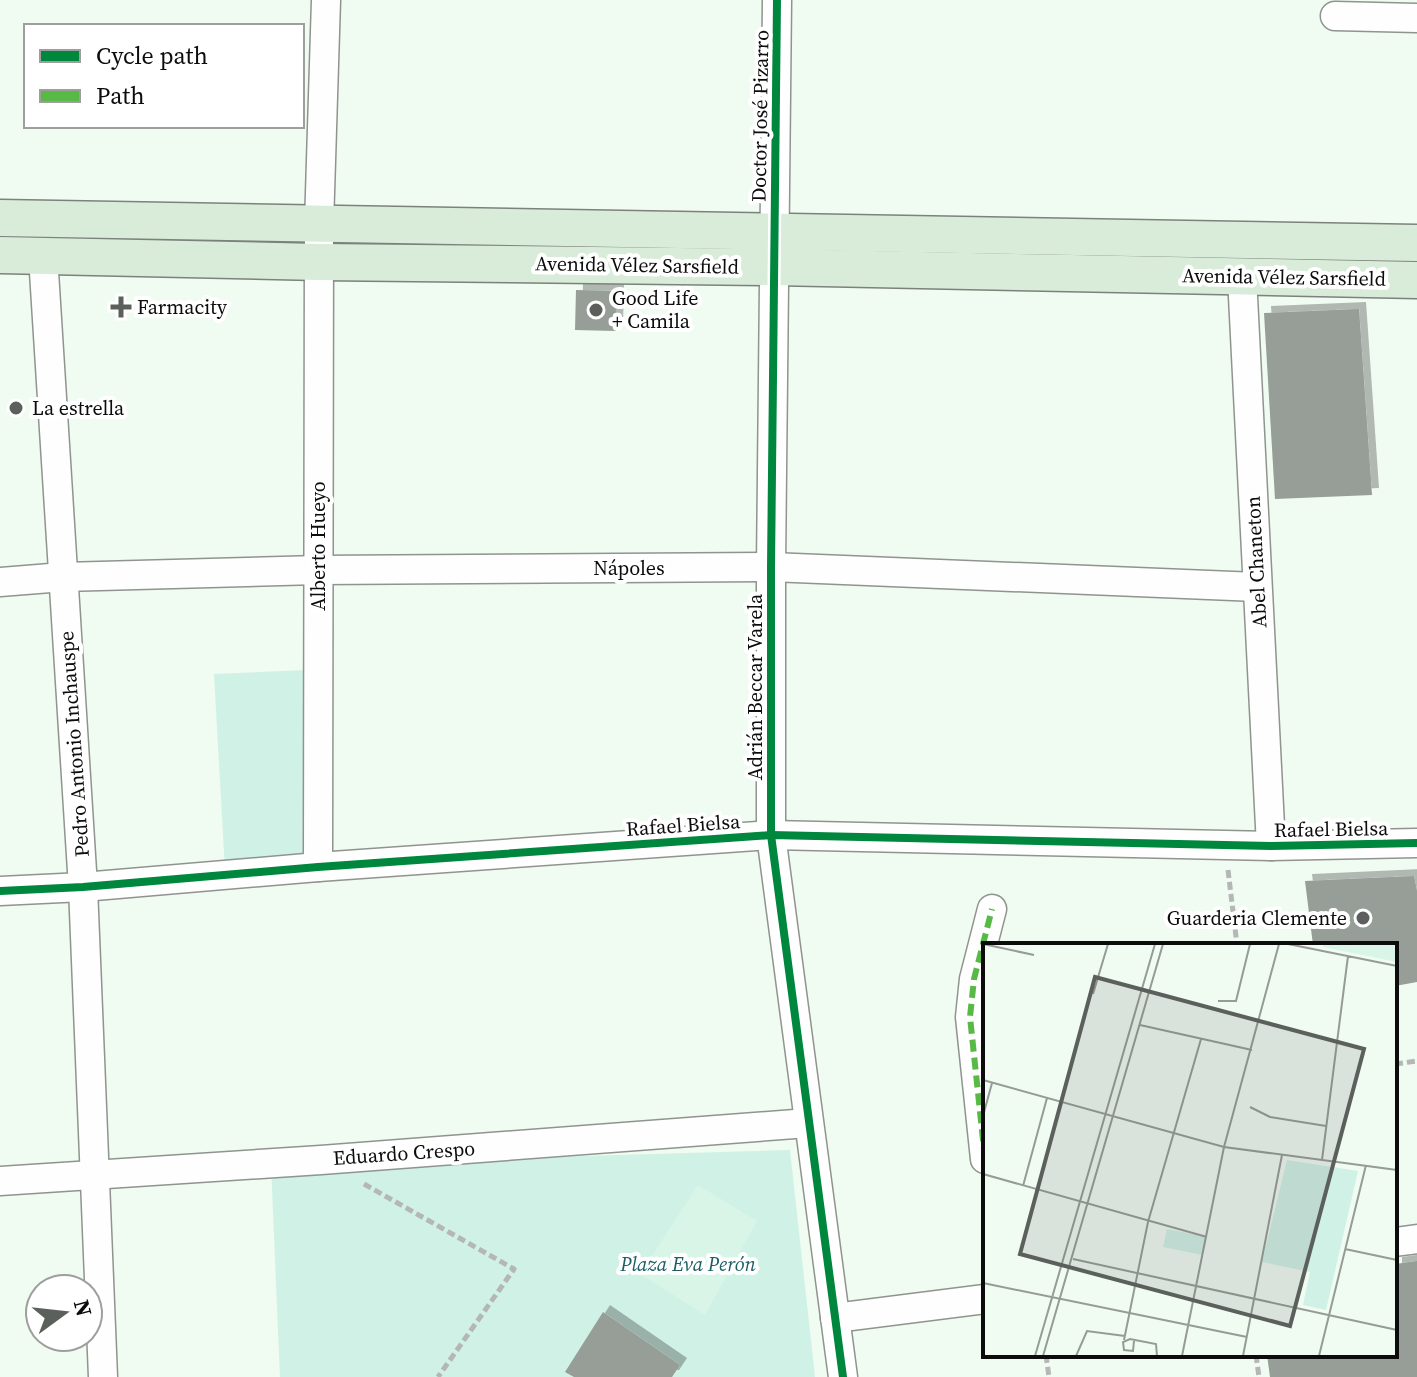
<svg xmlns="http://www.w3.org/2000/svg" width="1417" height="1377" font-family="'Source Serif 4',serif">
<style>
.green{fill:#d0f1e6}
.pitch{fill:#d9f5e8}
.building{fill:#979e97;filter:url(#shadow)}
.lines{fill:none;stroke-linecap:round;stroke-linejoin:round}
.minor-casing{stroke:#8f948f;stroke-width:31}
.major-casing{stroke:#7c817c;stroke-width:39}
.path{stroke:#b5b7b6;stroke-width:5;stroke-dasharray:8 4;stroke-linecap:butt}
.minor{stroke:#fdfefd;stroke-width:28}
.major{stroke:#d8ecd9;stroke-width:36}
.quiet{stroke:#58b947;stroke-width:6;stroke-dasharray:12 6;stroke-linecap:butt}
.cycleway-casing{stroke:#fff;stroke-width:13}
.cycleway{stroke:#00873e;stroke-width:8}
.poi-dot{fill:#5c605c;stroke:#fff;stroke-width:3}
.labels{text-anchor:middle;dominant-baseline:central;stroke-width:8;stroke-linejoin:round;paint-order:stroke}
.street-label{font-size:20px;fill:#0c0c0c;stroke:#fff}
.poi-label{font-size:20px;fill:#0c0c0c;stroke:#fff;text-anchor:start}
.park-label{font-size:20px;font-style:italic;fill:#1d5e64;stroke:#fff}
.inset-road{fill:none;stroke:#959b95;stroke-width:2}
.view{fill:#5c605c;fill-opacity:0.15;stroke:#5c605c;stroke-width:4}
.inset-edge{fill:none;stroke:#0c0c0c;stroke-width:4}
</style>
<defs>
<filter id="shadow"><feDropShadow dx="7" dy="-7" stdDeviation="0" flood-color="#0004"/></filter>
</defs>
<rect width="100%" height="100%" fill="#f0fbf1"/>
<g class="green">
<path d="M305,670L318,867L225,870L214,674Z"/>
<path d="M790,1150L815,1377H280L271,1165Z"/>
</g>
<path class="pitch" d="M698,1185L757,1221L705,1315L640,1274Z"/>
<g class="building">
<path d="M576,290L617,291L616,331L575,330Z"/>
<path d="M1359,309L1372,495L1275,499L1264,313Z"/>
<path d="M1414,876L1417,891V982L1395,986V945H1313L1305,881Z"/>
<path d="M1417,1261V1377H1270L1267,1355H1395V1264Z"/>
<path d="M603,1312L680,1365L672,1377H574L565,1372Z"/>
</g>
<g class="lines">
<defs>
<g id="minor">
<path d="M777,0L771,567V835L843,1377"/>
<path d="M1335,16L1417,18"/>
<path d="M43,256L83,887L103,1377"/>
<path d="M1242,277L1271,846"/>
<path d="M0,582L63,577L318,570L771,567L1257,587"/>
<path d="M318,867L319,225L326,0"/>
<path d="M0,891L83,887L318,867L771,835L1271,846L1417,843"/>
<path d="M985,1159L970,1017L974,979L992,909"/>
<path d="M0,1181L321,1160L808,1123"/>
<path d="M1395,1242L1417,1239"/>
<path d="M835,1318L985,1299"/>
</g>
<g id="major">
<path d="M0,218L1417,243"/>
<path d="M0,255L319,262L774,267L1417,280"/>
</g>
</defs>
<use href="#minor" class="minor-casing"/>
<use href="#major" class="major-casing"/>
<g class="path">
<path d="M1228,870L1237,945"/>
<path d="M1395,1064L1417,1061"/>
<path d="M364,1184L514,1269L438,1377"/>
<path d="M1046,1355L1049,1377"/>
<path d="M1256,1355L1259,1377"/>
</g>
<use href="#minor" class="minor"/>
<use href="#major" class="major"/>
<path class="quiet" d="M985,1159L970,1017L974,979L992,909"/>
<defs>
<g id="cycleway">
<path d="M777,0L771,567V835L843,1377"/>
<path d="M0,891L83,887L318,867L771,835L1271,846L1417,843"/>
</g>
</defs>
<use href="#cycleway" class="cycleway-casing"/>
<use href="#cycleway" class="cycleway"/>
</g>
<g class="poi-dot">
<path d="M117 295h8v8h8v8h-8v8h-8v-8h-8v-8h8z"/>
<circle cx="596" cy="310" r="8"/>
<circle cx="16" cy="408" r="8"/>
<circle cx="1363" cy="918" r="8"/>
</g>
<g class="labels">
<g class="street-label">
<text transform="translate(760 116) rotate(-89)">Doctor José Pizarro</text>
<text transform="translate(637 265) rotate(1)">Avenida Vélez Sarsfield</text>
<text transform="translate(1284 277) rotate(1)">Avenida Vélez Sarsfield</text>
<text transform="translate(318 546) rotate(-90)">Alberto Hueyo</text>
<text transform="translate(1256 562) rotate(-93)">Abel Chaneton</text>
<text x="629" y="568">Nápoles</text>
<text transform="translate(755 687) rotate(-90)">Adrián Beccar Varela</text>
<text transform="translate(74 744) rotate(-94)">Pedro Antonio Inchauspe</text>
<text transform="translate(683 825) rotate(-4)">Rafael Bielsa</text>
<text transform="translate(1331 829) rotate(-1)">Rafael Bielsa</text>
<text transform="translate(404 1153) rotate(-4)">Eduardo Crespo</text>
</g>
<g class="poi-label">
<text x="612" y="298">Good Life<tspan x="612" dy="23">+ Camila</tspan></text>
<text x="137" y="307">Farmacity</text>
<text x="32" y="408">La estrella</text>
<text x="1347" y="918" text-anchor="end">Guarderia Clemente</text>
</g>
<g class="park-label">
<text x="688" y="1264">Plaza Eva Perón</text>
</g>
</g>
<g transform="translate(983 943)">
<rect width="414" height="414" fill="#f0fbf1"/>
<path d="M304,217L375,228L343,367L320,362L327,329L279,319ZM184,286L224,294L219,312L180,304Z" fill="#d0f1e6"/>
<path d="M341,1H414V19L340,4Z" fill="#d9f5e8"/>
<path class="inset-road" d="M0,1L51,12M305,1L414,23M110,51L125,1M235,58H253L267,1M157,82L269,107M0,137L241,204L414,227M267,164L287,174L343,183M0,173L9,140M339,217L365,13M0,231L224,294M40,243L64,155M362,306L414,317M90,316L414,387M0,340L264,394M141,397L165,279L218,96M151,398L150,408L141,407L140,399L147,396L173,401L174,413M52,413L172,1M60,413L180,1M93,413L104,388L142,393M199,413L241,204L296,1M260,413L299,212M336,413L383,222"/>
<path class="view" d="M112,34L381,106L307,383L37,311Z"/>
<rect width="414" height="414" class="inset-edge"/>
</g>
<rect x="24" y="24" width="280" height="104" fill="#ffffff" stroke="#9e9e9e" stroke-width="2"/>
<rect x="40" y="50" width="40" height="12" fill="#00873e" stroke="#9e9e9e" stroke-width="2"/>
<text x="96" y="64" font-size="24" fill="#0c0c0c">Cycle path</text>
<rect x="40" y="90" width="40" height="12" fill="#58b947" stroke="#9e9e9e" stroke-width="2"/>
<text x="96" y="104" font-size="24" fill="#0c0c0c">Path</text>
<g transform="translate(64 1313) rotate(75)"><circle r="38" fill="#ffffff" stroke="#9e9e9e" stroke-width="2"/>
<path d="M0-6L14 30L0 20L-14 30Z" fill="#5c605c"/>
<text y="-12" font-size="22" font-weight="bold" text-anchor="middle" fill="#0c0c0c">N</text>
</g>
</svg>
